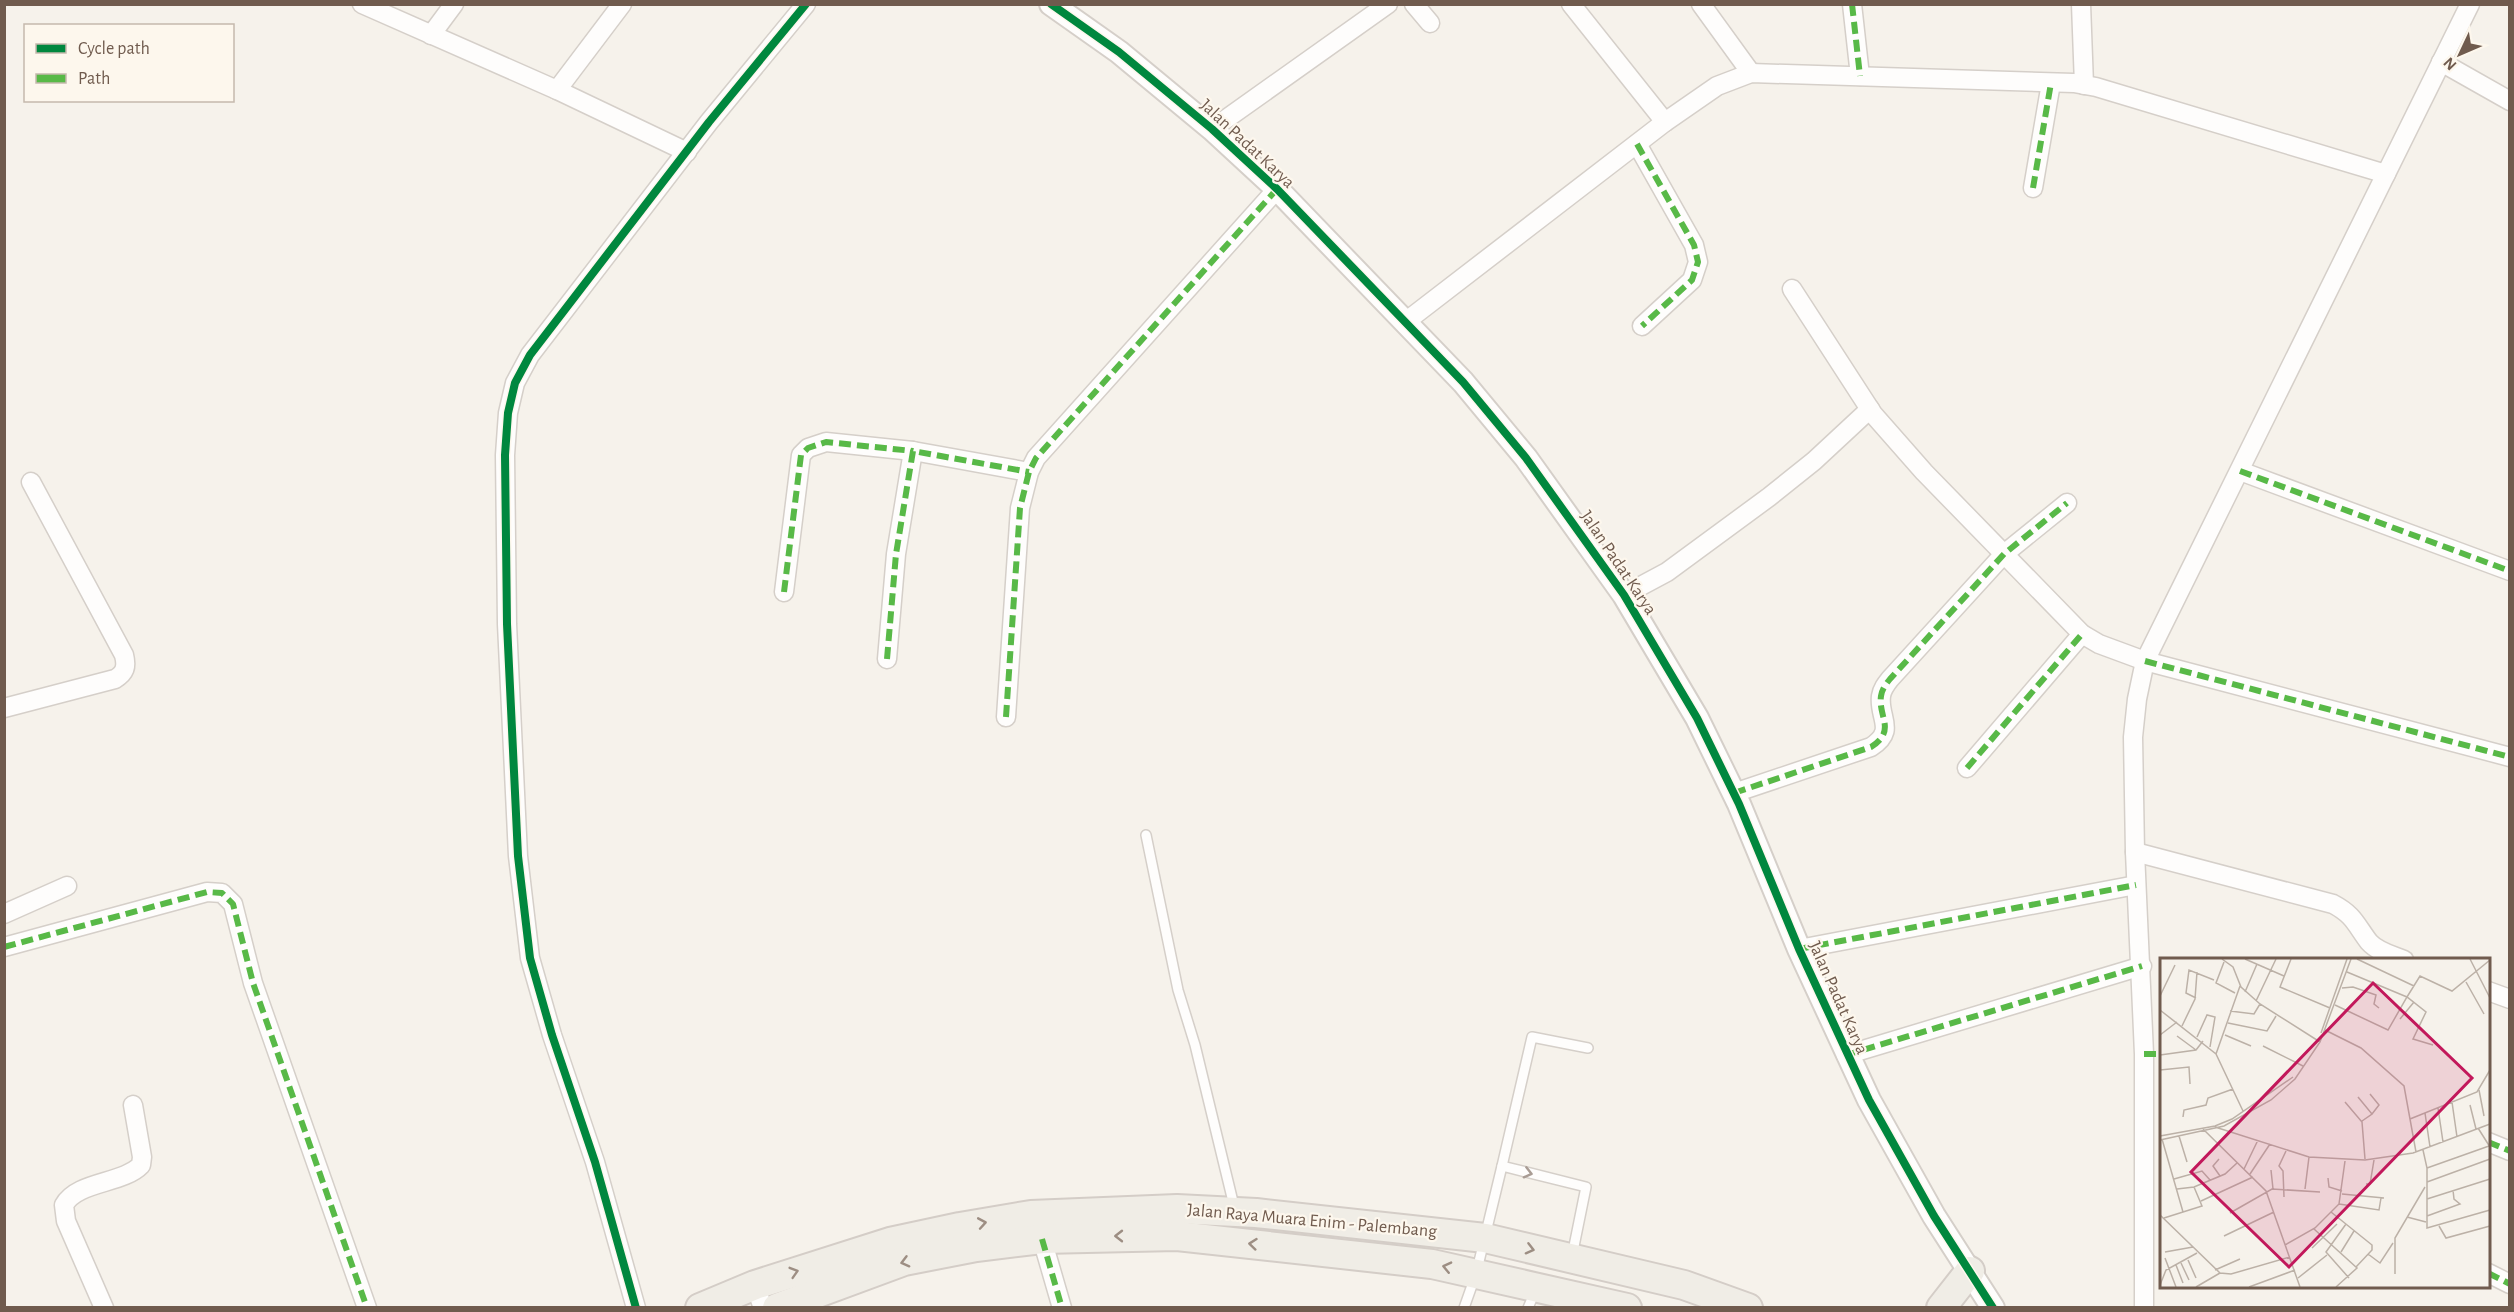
<svg xmlns="http://www.w3.org/2000/svg" width="2514" height="1312" font-family="'Alegreya Sans',sans-serif">
<style>
.lines{fill:none;stroke-linecap:round;stroke-linejoin:round}
.service-casing{stroke:#d5cfc9;stroke-width:12}
.minor-casing{stroke:#d5cfc9;stroke-width:21}
.tertiary-casing{stroke:#d5cfc9;stroke-width:26}
.primary-casing{stroke:#d4cdc7;stroke-width:32}
.service{stroke:#fefdfc;stroke-width:9}
.minor{stroke:#fefdfc;stroke-width:18}
.tertiary{stroke:#fefdfc;stroke-width:22}
.primary{stroke:#f0ede6;stroke-width:28}
.quiet{stroke:#58b947;stroke-width:6;stroke-dasharray:12 6;stroke-linecap:butt}
.cycleway-casing{stroke:#fdf7ed;stroke-width:11}
.cycleway{stroke:#00873e;stroke-width:8}
.oneway{stroke:#a99c94}
.oneway2{stroke:#9d8e83}
.labels{text-anchor:middle;dominant-baseline:central;stroke-width:4.5;stroke-linejoin:round;paint-order:stroke}
.street-label{font-size:18px;fill:#705b4e;stroke:#fdf7ed}
.inset-road{fill:none;stroke:#bcb1a7;stroke-width:1.5}
.view{fill:#c2185b;fill-opacity:0.15;stroke:#c2185b;stroke-width:3}
.inset-edge{fill:none;stroke:#705b4e;stroke-width:3}
</style>
<rect width="100%" height="100%" fill="#f6f2eb"/>
<g class="lines">
<defs>
<g id="service">
<path d="M1146,835L1178,990L1195,1045L1235,1210"/>
<path d="M1502,1166L1532,1037L1588,1048"/>
<path d="M1464,1308L1476,1274L1502,1166L1586,1187L1572,1256"/>
<path d="M1528,1308L1536,1289"/>
</g>
<g id="minor">
<path d="M362,4L557,90L687,152"/>
<path d="M1414,4L1430,23"/>
<path d="M1571,4L1665,122"/>
<path d="M1701,4L1751,73"/>
<path d="M1852,4L1860,76"/>
<path d="M2081,4L2084,85"/>
<path d="M431,35L454,4"/>
<path d="M2441,62L2510,101"/>
<path d="M557,90L622,4"/>
<path d="M1212,129L1388,4"/>
<path d="M1637,144L1694,245L1698,262L1692,280L1642,326"/>
<path d="M2033,188L2051,83"/>
<path d="M1792,289L1873,414L1924,472L2082,634L2099,644L2145,661L2510,757"/>
<path d="M1404,323L1665,122L1717,86L1751,73L2074,83L2096,87L2386,174"/>
<path d="M2240,471L2510,571"/>
<path d="M784,592L801,455L808,448L826,442L913,451"/>
<path d="M1624,595L1667,572L1769,497L1814,461L1870,409"/>
<path d="M887,659L896,554L913,451L1029,472"/>
<path d="M4,708L115,679C125,673 127,667 124,655L31,482"/>
<path d="M1006,717L1020,508L1029,472L1036,458L1277,189"/>
<path d="M1967,768L2082,634"/>
<path d="M1734,793L1871,747C1897,730 1878,718 1881,696C1882,689 1886,684 1890,679L2004,554L2067,503"/>
<path d="M2135,852L2333,904C2354,915 2356,925 2369,942C2378,952 2392,955 2404,960"/>
<path d="M4,914L67,886"/>
<path d="M4,947L207,892L222,893L233,904L253,983L367,1308"/>
<path d="M1799,949L2136,885"/>
<path d="M2488,991L2510,999"/>
<path d="M1846,1055L2142,966"/>
<path d="M2488,1142L2510,1151"/>
<path d="M1042,1239L1062,1308"/>
<path d="M2488,1273L2510,1284"/>
<path d="M755,1285L763,1308"/>
<path d="M104,1308L66,1221L64,1205C77,1181 123,1184 141,1165L142,1157L133,1105"/>
<path d="M636,1308L595,1162L552,1035L530,958L518,856L507,624L505,455L508,413L515,383L530,355L709,122L806,4"/>
<path d="M2144,1308V1054L2135,852L2133,737L2137,699L2145,661L2470,4"/>
</g>
<path id="tertiary" d="M1051,4L1119,52L1212,129L1277,189L1463,382L1526,458L1624,595L1697,718L1739,804L1799,949L1869,1100L1934,1216L1993,1308"/>
<g id="primary">
<path d="M700,1308L755,1285L890,1242L960,1227L1031,1215L1177,1209L1256,1213L1485,1238L1684,1285L1748,1308"/>
<path d="M777,1308L904,1261L976,1247L1042,1239L1177,1236L1432,1264L1627,1308"/>
<path d="M1941,1308L1970,1271"/>
</g>
</defs>
<use href="#service" class="service-casing"/>
<use href="#minor" class="minor-casing"/>
<use href="#tertiary" class="tertiary-casing"/>
<use href="#primary" class="primary-casing"/>
<use href="#service" class="service"/>
<use href="#minor" class="minor"/>
<use href="#tertiary" class="tertiary"/>
<use href="#primary" class="primary"/>
<g class="quiet">
<path d="M1852,4L1860,76"/>
<path d="M1637,144L1694,245L1698,262L1692,280L1642,326"/>
<path d="M2033,188L2051,83"/>
<path d="M2240,471L2510,571"/>
<path d="M784,592L801,455L808,448L826,442L913,451"/>
<path d="M887,659L896,554L913,451L1029,472"/>
<path d="M2145,661L2510,757"/>
<path d="M1006,717L1020,508L1029,472L1036,458L1277,189"/>
<path d="M1967,768L2082,634"/>
<path d="M1734,793L1871,747C1897,730 1878,718 1881,696C1882,689 1886,684 1890,679L2004,554L2067,503"/>
<path d="M4,947L207,892L222,893L233,904L253,983L367,1308"/>
<path d="M1799,949L2136,885"/>
<path d="M2144,1054H2162"/>
<path d="M1846,1055L2142,966"/>
<path d="M2488,1142L2510,1151"/>
<path d="M1042,1239L1062,1308"/>
<path d="M2488,1273L2510,1284"/>
</g>
<defs>
<g id="cycleway">
<path d="M1051,4L1119,52L1212,129L1277,189L1463,382L1526,458L1624,595L1697,718L1739,804L1799,949L1869,1100L1934,1216L1993,1308"/>
<path d="M636,1308L595,1162L552,1035L530,958L518,856L507,624L505,455L508,413L515,383L530,355L709,122L806,4"/>
</g>
</defs>
<use href="#cycleway" class="cycleway-casing"/>
<use href="#cycleway" class="cycleway"/>
</g>
<defs><path id="oneway-chevron" d="M-2-3.5L2.5 0L-2 3.5" fill="none" stroke-width="1.6" stroke-linecap="round" stroke-linejoin="round" transform="scale(1.5)"/></defs>
<use class="oneway" href="#oneway-chevron" transform="translate(1528 1173) rotate(14)"/>
<g class="oneway2">
<use href="#oneway-chevron" transform="translate(982 1223) rotate(-10)"/>
<use href="#oneway-chevron" transform="translate(1119 1236) rotate(180)"/>
<use href="#oneway-chevron" transform="translate(1253 1244) rotate(-174)"/>
<use href="#oneway-chevron" transform="translate(1530 1249) rotate(14)"/>
<use href="#oneway-chevron" transform="translate(905 1262) rotate(165)"/>
<use href="#oneway-chevron" transform="translate(1447 1267) rotate(-167)"/>
<use href="#oneway-chevron" transform="translate(794 1272) rotate(-17)"/>
</g>
<g class="labels">
<g class="street-label">
<text transform="translate(1247 144) rotate(43)">Jalan Padat Karya</text>
<text transform="translate(1618 563) rotate(56)">Jalan Padat Karya</text>
<text transform="translate(1838 998) rotate(66)">Jalan Padat Karya</text>
<text transform="translate(1312 1221) rotate(5)">Jalan Raya Muara Enim - Palembang</text>
</g>
</g>
<g transform="translate(2160 958)">
<rect width="330" height="330" fill="#f6f2eb"/>
<path class="inset-road" d="M62,1L73,9L81,29L100,46L160,84M85,1L124,18M131,1L120,29L170,50M197,1L254,28M310,1L330,40M64,4L56,25L75,35M187,14L247,39L260,18L292,33L330,2M306,24L324,56M182,30L193,29L216,37L214,46L219,50M85,34L97,6M0,38L15,7M36,40L26,35L29,12L54,22M96,43L116,1M175,47L228,72L247,39L266,54L253,81L273,87M0,52L56,96L83,153M70,53L94,56L100,46M240,61L254,44M68,65L107,73L116,58M22,68L35,41L37,14M165,72L201,90L244,128L256,194M161,75L187,1M0,77L17,64M65,77L91,88M17,78L36,92M37,79L47,57L55,59L50,89M103,88L143,108M56,96L80,28M0,97L36,92L43,83M0,112L29,109L30,126M319,132L324,158M210,136L219,147L212,156M198,139L212,156L202,163M185,144L202,164L205,201M292,144L297,179M310,147L316,171M278,150L283,184M265,155L270,189M23,159L24,152L46,147L48,140L73,131M250,161L317,134L330,112M55,169L149,199L205,202L253,195L330,166M318,170L330,189M43,171L106,233L140,329M0,178L55,168L72,161L133,119M19,178L27,204M2,181L23,254M0,182L64,168L111,142L135,121L160,84L191,1M263,192L267,210V270L330,252M59,201L53,208L60,218M267,210L329,188M84,211L98,182M111,212L113,231M90,216L110,186M168,220L169,229L182,233M14,221L42,213L50,222M267,224L330,201M206,226H210L214,202M17,231L34,229L65,216L77,205M145,231L149,199M182,236L224,240M124,239L123,213L119,208L126,193M267,241L330,221M41,243L93,219M179,246L219,252L221,240M171,254L212,287V292L196,309M70,255L112,231L160,234M0,257L60,315L71,316L130,299M267,258L300,246L294,241L293,232M247,259L266,264M4,260L42,248L34,229M186,266L166,294L189,320M279,268L286,280L330,268M154,271L197,310L176,329M64,278L114,254M125,287L155,270L179,246L185,203M152,290L177,266M5,294L33,289M181,294L194,273M208,296L220,305L233,285M5,300L16,329M28,302L36,320M21,305L29,322M16,307L23,325M55,312L80,301M235,316V280L265,229M138,320L167,297M0,327L6,312L37,295M36,329L60,315M89,329L135,312"/>
<path class="view" d="M213,25L312,120L129,309L31,214Z"/>
<rect width="330" height="330" class="inset-edge"/>
</g>
<rect width="2514" height="1312" fill="none" stroke="#705b4e" stroke-width="12"/>
<rect x="24" y="24" width="210" height="78" fill="#fdf7ed" stroke="#c5b9ad" stroke-width="1.5"/>
<rect x="36" y="44" width="30" height="9" fill="#00873e" stroke="#c5b9ad" stroke-width="1.5"/>
<text x="78" y="54" font-size="18" fill="#705b4e">Cycle path</text>
<rect x="36" y="74" width="30" height="9" fill="#58b947" stroke="#c5b9ad" stroke-width="1.5"/>
<text x="78" y="84" font-size="18" fill="#705b4e">Path</text>
<g transform="translate(2460 54) rotate(226)" stroke="#fdf7ed" stroke-width="4.5" paint-order="stroke">
<path d="M0-4.5L10 22L0 15L-10 22Z" fill="#705b4e"/>
<text y="-9" font-size="16" font-weight="bold" text-anchor="middle" fill="#705b4e">N</text>
</g>
</svg>
